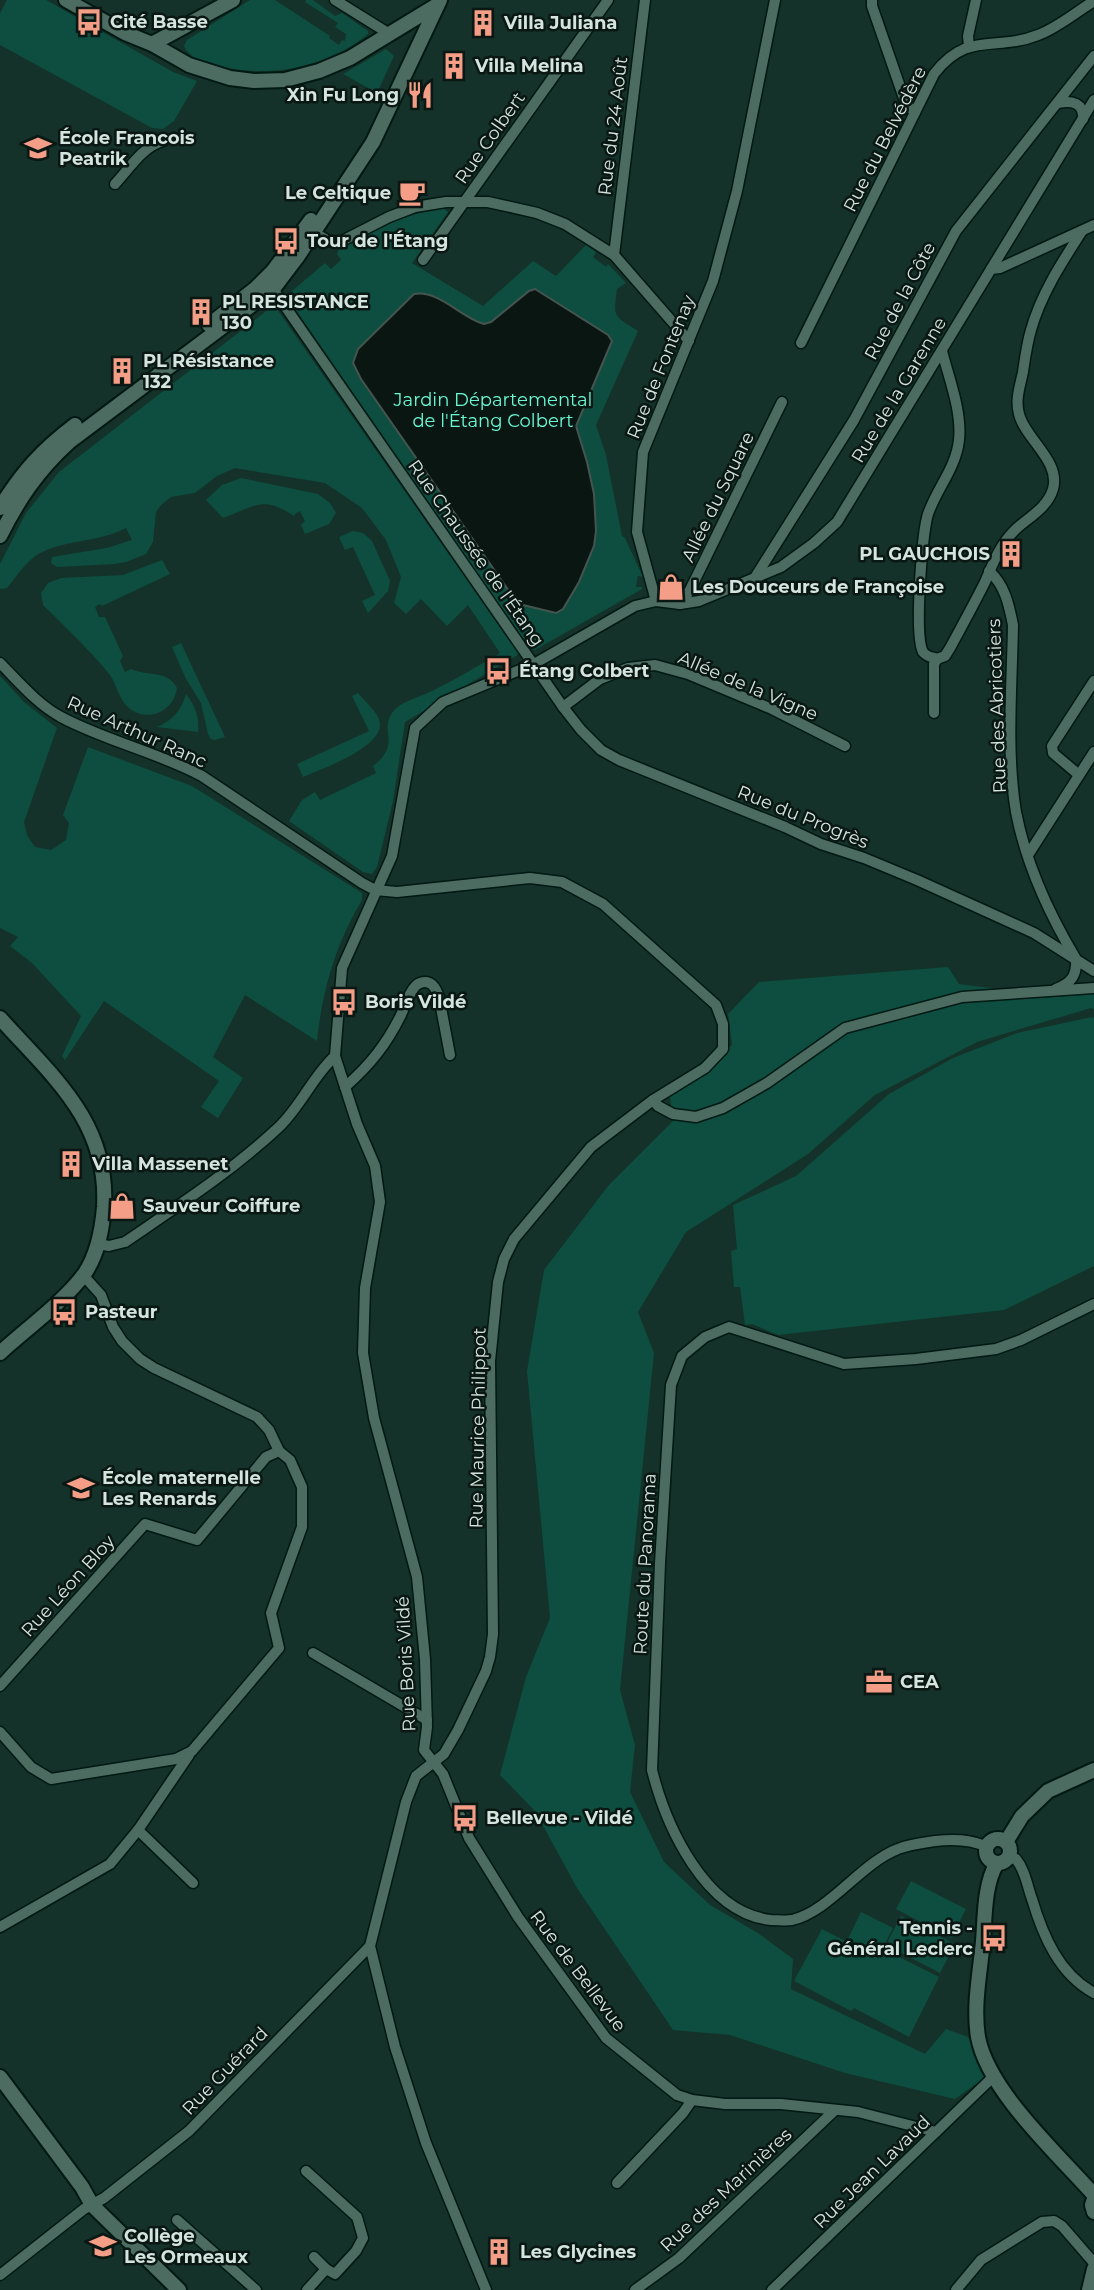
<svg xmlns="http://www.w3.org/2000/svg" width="1094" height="2290" font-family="Montserrat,sans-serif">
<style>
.green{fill:#0d4e40}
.water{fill:#091612;stroke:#465450;stroke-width:2}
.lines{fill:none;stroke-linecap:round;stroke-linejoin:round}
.street-casing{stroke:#001912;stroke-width:13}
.secondary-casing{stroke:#001912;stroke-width:18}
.street{stroke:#4c6b61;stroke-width:10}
.secondary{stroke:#4c6b61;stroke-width:14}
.labels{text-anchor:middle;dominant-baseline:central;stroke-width:5;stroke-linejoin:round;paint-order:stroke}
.poi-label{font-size:18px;font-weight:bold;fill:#d4e5df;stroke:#0a1713;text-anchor:start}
.street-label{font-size:18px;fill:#d4e5df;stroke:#0a1713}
.park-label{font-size:18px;fill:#6bf9d4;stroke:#0a1713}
</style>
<rect width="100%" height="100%" fill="#143229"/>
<g class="green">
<path d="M7,0H46L173,72L197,81L174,121L163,129L152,128L0,45V13Z"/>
<path d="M250,0H275L330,36L329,38L339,45L342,40L345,41L346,34L335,27L338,23L305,2L306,0H313L335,16L342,13L368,31V34C326,69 267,79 215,65C203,62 189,58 184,46L187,40Z"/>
<path d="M386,49L394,56L377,93L343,74Z"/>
<path d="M443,208L448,212L412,263L483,306L533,261L556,276L586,245L596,252L593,257L606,267L608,264L626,283L617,289C613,319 614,315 638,331L596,425L606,455L622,536L625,538L643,577L638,576L636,587H642V589L535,650L530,649L291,303L292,291L325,263L331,269L341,260L337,254L339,249C375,228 402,215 443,208Z"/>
<path d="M274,305L519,654L405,722L393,801L377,867L372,874L363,872L289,821L302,800L315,792L320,800L376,773L373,766C402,743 379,732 392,713C400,701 421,697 434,690C456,679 478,666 500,653L468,605L447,626L421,599L406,614L394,603L401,577L386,540L362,508L325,483L235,468L217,476L195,493L171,497L161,505L156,512L153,542L146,554L126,562L115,564L57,567L51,563L52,557L107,548L132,540L126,528C98,543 63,539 37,555C25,563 16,577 7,588L0,589V564L26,513L59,472Z"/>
<path d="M241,478L318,494L330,503L336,513L329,524L305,534L301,525L305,521L300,511L295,514L294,516C263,495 256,506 223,518L206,500L222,485Z"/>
<path d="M353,531L363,533L372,541L390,581L388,591L368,613L362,601L375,595L353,547L345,550L339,537Z"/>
<path d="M162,560L170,574L102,606L100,604L95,607L99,617H105L123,656L120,661L125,672L131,669C148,677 167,669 177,688C174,712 147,723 129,708C119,700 117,685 110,675C90,650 66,628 43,605L41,593L48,583L61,578L123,575Z"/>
<path d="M181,643L225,737L215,740L211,739L208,734L201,703L186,679L172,647Z"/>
<path d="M0,676L24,702L57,728L24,822L27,835L35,847L51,850L66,840L69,823L63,815L88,747L192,786L362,893V900C336,943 322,991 317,1041L245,995L213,1057L243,1078L218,1118L201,1107L219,1081L104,1001L65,1060L62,1056L81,1016L32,963L10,946L18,937L0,928Z"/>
<path d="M358,693C365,702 380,713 380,725C380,748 322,769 303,777L297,764L369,731L352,696Z"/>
<path d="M186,694C195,705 200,718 198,732L157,727C173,720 181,711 186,694Z"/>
<path d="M948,967L959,984L1037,994L1094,991V1009L1091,1008L977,1042L875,1095L808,1154L686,1232L638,1312L654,1353L620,1690L635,1745L630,1792L664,1862L710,1905L758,1933L793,1959L791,1989L925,2054L946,2029L968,2037L987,2076L955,2099L845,2073L730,2035L673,2030L577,1888L535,1811L500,1775L526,1677L550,1618L527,1371L544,1270L608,1186L673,1121L670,1097L732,1045L728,1014L759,982Z"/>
<path d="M1092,1017L1094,1018V1266L1004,1310L778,1335L752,1324L745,1325L740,1287H734L731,1251L737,1249L733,1205L796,1176L889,1094L953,1058L1017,1033Z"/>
<path d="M911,1881L966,1909L951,1938L896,1909Z"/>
<path d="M861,1912L893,1928L879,1955L848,1939Z"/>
<path d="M901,1916L955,1944L940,1973L886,1945Z"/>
<path d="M822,1929L878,1958L883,1949L939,1977L909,2037L854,2008L851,2011L794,1981Z"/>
</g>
<path class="water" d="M535,289L608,335L612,341L576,426L587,462L594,494L596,531L594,546L579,582L563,609L556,613L519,604L516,601L361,379L353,363L358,349L414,294C440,290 461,318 484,324L491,322L529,291Z"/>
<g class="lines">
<defs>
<g id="street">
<path d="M335,0L388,33"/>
<path d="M872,0V6L906,104L915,112"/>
<path d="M969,46L968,36L976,0"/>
<path d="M1059,103C1072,100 1084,103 1083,119"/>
<path d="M115,184C130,168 142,147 163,141"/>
<path d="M310,233L313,232L329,241L340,242L389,217L415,207L446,202H488L537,213L565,224L614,255L689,341"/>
<path d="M614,255L645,0"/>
<path d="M423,260L608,0"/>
<path d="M991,269L1000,268L1094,225"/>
<path d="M273,284V289L280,299L563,707L581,730L601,750L619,760L785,827L821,844L864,858L917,880L1034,933L1094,971"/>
<path d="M801,343L934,74C968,30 995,52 1038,35C1057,28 1076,12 1094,1"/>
<path d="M989,571C1005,585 1009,605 1013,625C1012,685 1006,752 1016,812C1026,864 1049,914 1076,959C1077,976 1071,983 1056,989"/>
<path d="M756,576L854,420L956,231L1094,56"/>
<path d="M656,601L637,532L643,452L713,281L737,191L775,0"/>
<path d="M680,604L690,590L782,402"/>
<path d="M937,659L945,656L950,648C962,626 974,604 985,582C993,564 999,546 1014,531C1027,518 1047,509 1053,489C1061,461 1025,439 1019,414C1015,400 1020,386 1023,372C1025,358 1027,343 1031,330C1041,294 1062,262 1082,231"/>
<path d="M937,659C932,657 927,657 923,652C914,636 922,533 928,514C937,488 956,468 959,440C962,411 949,379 942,351"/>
<path d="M0,663C19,682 37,704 61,717C106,741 157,752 202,776L362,883L375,890L397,892L530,878L562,882L603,904L716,1005L723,1024V1049L705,1068L653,1100L591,1147L514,1239L504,1259L498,1282L490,1361L493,1634L490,1657L486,1671L458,1730L444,1754L416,1776L406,1802L370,1946L395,2047L426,2143L486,2290"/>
<path d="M563,707L600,679L628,668L655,665L688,674L772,709L845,746"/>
<path d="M934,713V664L937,659"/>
<path d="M1079,775L1053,753L1052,746L1094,681"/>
<path d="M1028,855L1094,752"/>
<path d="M345,1087C370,1065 386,1045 401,1015C405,1006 411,986 420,983C431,979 436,988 439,997L450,1055"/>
<path d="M653,1100L658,1106L673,1114L696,1117L723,1108L767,1083L845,1028L962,997L1094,988"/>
<path d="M98,1244L109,1246L125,1242C178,1206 232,1171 279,1127C301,1106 313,1076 335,1056"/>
<path d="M313,1653L427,1720"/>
<path d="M0,1686L145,1524L197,1540L266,1457L279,1451"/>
<path d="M0,1732L31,1767L51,1779L176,1759L192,1751L279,1648L271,1613L302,1527V1487L290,1460L279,1451L269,1430L257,1417L154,1368L140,1359L122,1341L113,1327L101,1295L83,1275"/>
<path d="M138,1830L193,1883"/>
<path d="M987,1847C970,1839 953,1839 935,1841C923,1843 910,1844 898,1849C861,1863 830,1911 792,1920C786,1921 778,1920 771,1920C705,1913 666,1826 652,1770L660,1563L671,1385L682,1356L705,1337L729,1327L844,1364L916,1359L996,1349L1021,1340L1094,1304"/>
<path d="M1008,1858L1016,1859C1025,1870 1027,1885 1032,1899C1043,1936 1059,1974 1094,1993"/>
<path d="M0,1927L110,1864L138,1830L189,1755"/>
<path d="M936,2132L858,2112L781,2104H725L692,2100L677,2095L606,2038L518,1917L469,1838L443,1774L424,1750L427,1727L425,1659L417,1577L374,1418L363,1353L365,1288L380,1202L375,1166L357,1124L335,1056L342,968L392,856L415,728L443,702L534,664L635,606L656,601L680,604L699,601L781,567L814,543L837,522L1094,100"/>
<path d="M306,2171L357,2217L363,2238L356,2251L335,2274L326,2269L307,2290"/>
<path d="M617,2183L683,2113L692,2100"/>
<path d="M177,2220L256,2290"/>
<path d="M314,2257L326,2269"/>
<path d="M0,2275L84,2209L104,2198L189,2131L370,1946"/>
<path d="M635,2290L679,2258L835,2110"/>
<path d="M772,2290L993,2077"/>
<path d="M956,2290L981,2260L1042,2222L1054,2221L1062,2226L1094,2263"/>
</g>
<g id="secondary">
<path d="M66,0L125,33L152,44L189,65L230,78L254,81L285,80L319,71L350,58L437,5"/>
<path d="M152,44L233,0"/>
<path d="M209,325L256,288L273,271L311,220"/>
<path d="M0,508C22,472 42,450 75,425"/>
<path d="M0,536C18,500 38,470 69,442L273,289L298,256L373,142L440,0"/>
<path d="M0,1018C52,1076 109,1122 104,1207C102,1230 98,1253 85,1273C65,1301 26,1329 0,1353"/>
<circle cx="998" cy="1851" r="12"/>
<path d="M1006,1842L1022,1816L1048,1791L1094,1770"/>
<path d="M997,1863C984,1884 985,1917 983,1941C980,1972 973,2006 978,2037C988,2091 1058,2154 1094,2195"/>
<path d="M0,2077L82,2187L92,2205L179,2290"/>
<path d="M1094,2199L1092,2205L1094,2212"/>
<path d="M1089,2290L1094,2269"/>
</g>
</defs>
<use href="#street" class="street-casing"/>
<use href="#secondary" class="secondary-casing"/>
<use href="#street" class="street"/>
<use href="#secondary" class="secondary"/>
</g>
<defs>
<symbol id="bus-bare" viewBox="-9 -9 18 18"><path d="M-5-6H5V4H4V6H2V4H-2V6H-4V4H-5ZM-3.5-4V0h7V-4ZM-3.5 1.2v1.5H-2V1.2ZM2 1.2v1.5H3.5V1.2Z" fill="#f49e87" stroke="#0a1713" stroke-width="2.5" paint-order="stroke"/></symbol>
<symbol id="building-bare" viewBox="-9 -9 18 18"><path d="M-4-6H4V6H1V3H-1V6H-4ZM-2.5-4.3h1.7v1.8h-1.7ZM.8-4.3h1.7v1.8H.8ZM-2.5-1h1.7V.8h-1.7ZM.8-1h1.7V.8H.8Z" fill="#f49e87" stroke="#0a1713" stroke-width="2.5" paint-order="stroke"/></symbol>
<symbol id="restaurant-bare" viewBox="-9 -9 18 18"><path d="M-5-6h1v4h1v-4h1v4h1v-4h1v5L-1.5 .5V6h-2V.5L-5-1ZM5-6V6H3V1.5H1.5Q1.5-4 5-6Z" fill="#f49e87" stroke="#0a1713" stroke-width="2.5" paint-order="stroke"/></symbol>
<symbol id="school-bare" viewBox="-9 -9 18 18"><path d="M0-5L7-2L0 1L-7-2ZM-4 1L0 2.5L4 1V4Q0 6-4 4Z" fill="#f49e87" stroke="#0a1713" stroke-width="2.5" paint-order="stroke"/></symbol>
<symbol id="cafe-bare" viewBox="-9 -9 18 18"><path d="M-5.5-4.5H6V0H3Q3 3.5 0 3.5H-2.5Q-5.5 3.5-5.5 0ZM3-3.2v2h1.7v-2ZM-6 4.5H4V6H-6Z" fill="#f49e87" stroke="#0a1713" stroke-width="2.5" paint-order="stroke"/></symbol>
<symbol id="shop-bare" viewBox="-9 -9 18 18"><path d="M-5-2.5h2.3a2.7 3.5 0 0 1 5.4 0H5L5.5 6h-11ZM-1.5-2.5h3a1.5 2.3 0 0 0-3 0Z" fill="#f49e87" stroke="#0a1713" stroke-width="2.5" paint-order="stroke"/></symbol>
<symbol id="office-bare" viewBox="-9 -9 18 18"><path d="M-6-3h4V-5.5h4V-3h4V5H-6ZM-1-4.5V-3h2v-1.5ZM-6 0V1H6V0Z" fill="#f49e87" stroke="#0a1713" stroke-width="2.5" paint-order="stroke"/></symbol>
</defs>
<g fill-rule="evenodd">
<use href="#bus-bare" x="70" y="3" width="38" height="38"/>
<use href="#building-bare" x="464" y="4" width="38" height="38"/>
<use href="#building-bare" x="435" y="47" width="38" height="38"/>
<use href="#restaurant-bare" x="401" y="76" width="38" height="38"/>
<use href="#school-bare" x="19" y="129" width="38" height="38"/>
<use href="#cafe-bare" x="393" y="174" width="38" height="38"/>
<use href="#bus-bare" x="267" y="222" width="38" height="38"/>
<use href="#building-bare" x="182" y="293" width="38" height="38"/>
<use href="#building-bare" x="103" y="352" width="38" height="38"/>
<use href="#building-bare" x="992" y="535" width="38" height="38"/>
<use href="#shop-bare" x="652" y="568" width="38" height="38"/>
<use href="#bus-bare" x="479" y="652" width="38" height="38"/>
<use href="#bus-bare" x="325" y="983" width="38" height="38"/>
<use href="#building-bare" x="52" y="1145" width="38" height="38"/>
<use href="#shop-bare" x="103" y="1187" width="38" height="38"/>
<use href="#bus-bare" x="45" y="1293" width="38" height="38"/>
<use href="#school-bare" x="62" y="1469" width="38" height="38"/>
<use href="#office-bare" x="860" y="1663" width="38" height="38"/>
<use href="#bus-bare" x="446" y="1799" width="38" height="38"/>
<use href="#bus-bare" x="975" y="1919" width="38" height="38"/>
<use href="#school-bare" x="84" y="2227" width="38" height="38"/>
<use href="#building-bare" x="480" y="2233" width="38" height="38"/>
</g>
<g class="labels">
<g class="poi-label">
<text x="110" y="22">Cité Basse</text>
<text x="504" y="23">Villa Juliana</text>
<text x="475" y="66">Villa Melina</text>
<text x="399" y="95" text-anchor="end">Xin Fu Long</text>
<text x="59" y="138">École Francois<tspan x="59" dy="21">Peatrik</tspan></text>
<text x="391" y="193" text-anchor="end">Le Celtique</text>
<text x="307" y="241">Tour de l'Étang</text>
<text x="222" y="302">PL RESISTANCE<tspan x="222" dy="21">130</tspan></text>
<text x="143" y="361">PL Résistance<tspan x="143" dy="21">132</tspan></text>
<text x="990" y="554" text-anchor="end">PL GAUCHOIS</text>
<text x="692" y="587">Les Douceurs de Françoise</text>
<text x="519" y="671">Étang Colbert</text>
<text x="365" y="1002">Boris Vildé</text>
<text x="92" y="1164">Villa Massenet</text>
<text x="143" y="1206">Sauveur Coiffure</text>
<text x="85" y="1312">Pasteur</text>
<text x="102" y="1478">École maternelle<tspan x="102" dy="21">Les Renards</tspan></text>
<text x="900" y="1682">CEA</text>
<text x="486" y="1818">Bellevue - Vildé</text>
<text x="973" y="1928" text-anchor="end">Tennis -<tspan x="973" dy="21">Général Leclerc</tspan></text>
<text x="124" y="2236">Collège<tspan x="124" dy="21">Les Ormeaux</tspan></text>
<text x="520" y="2252">Les Glycines</text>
</g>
<g class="street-label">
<text transform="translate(613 126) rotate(-83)">Rue du 24 Août</text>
<text transform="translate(490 138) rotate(-55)">Rue Colbert</text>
<text transform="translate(885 139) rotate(-63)">Rue du Belvédère</text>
<text transform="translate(900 301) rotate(-62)">Rue de la Côte</text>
<text transform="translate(661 367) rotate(-68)">Rue de Fontenay</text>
<text transform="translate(899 390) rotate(-59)">Rue de la Garenne</text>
<text transform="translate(718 497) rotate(-64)">Allée du Square</text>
<text transform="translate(476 553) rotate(55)">Rue Chaussée de l'Étang</text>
<text transform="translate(748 686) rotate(23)">Allée de la Vigne</text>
<text transform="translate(997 706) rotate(-92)">Rue des Abricotiers</text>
<text transform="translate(137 732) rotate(24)">Rue Arthur Ranc</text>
<text transform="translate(803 817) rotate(22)">Rue du Progrès</text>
<text transform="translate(478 1428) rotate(-89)">Rue Maurice Philippot</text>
<text transform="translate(645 1564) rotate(-87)">Route du Panorama</text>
<text transform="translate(68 1586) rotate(-48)">Rue Léon Bloy</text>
<text transform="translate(406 1664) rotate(-93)">Rue Boris Vildé</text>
<text transform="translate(578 1971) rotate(53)">Rue de Bellevue</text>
<text transform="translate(225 2071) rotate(-46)">Rue Guérard</text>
<text transform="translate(872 2172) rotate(-44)">Rue Jean Lavaud</text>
<text transform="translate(726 2190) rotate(-43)">Rue des Marinières</text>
</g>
<g class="park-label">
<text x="493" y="400">Jardin Départemental<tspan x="493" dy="21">de l'Étang Colbert</tspan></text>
</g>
</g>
</svg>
